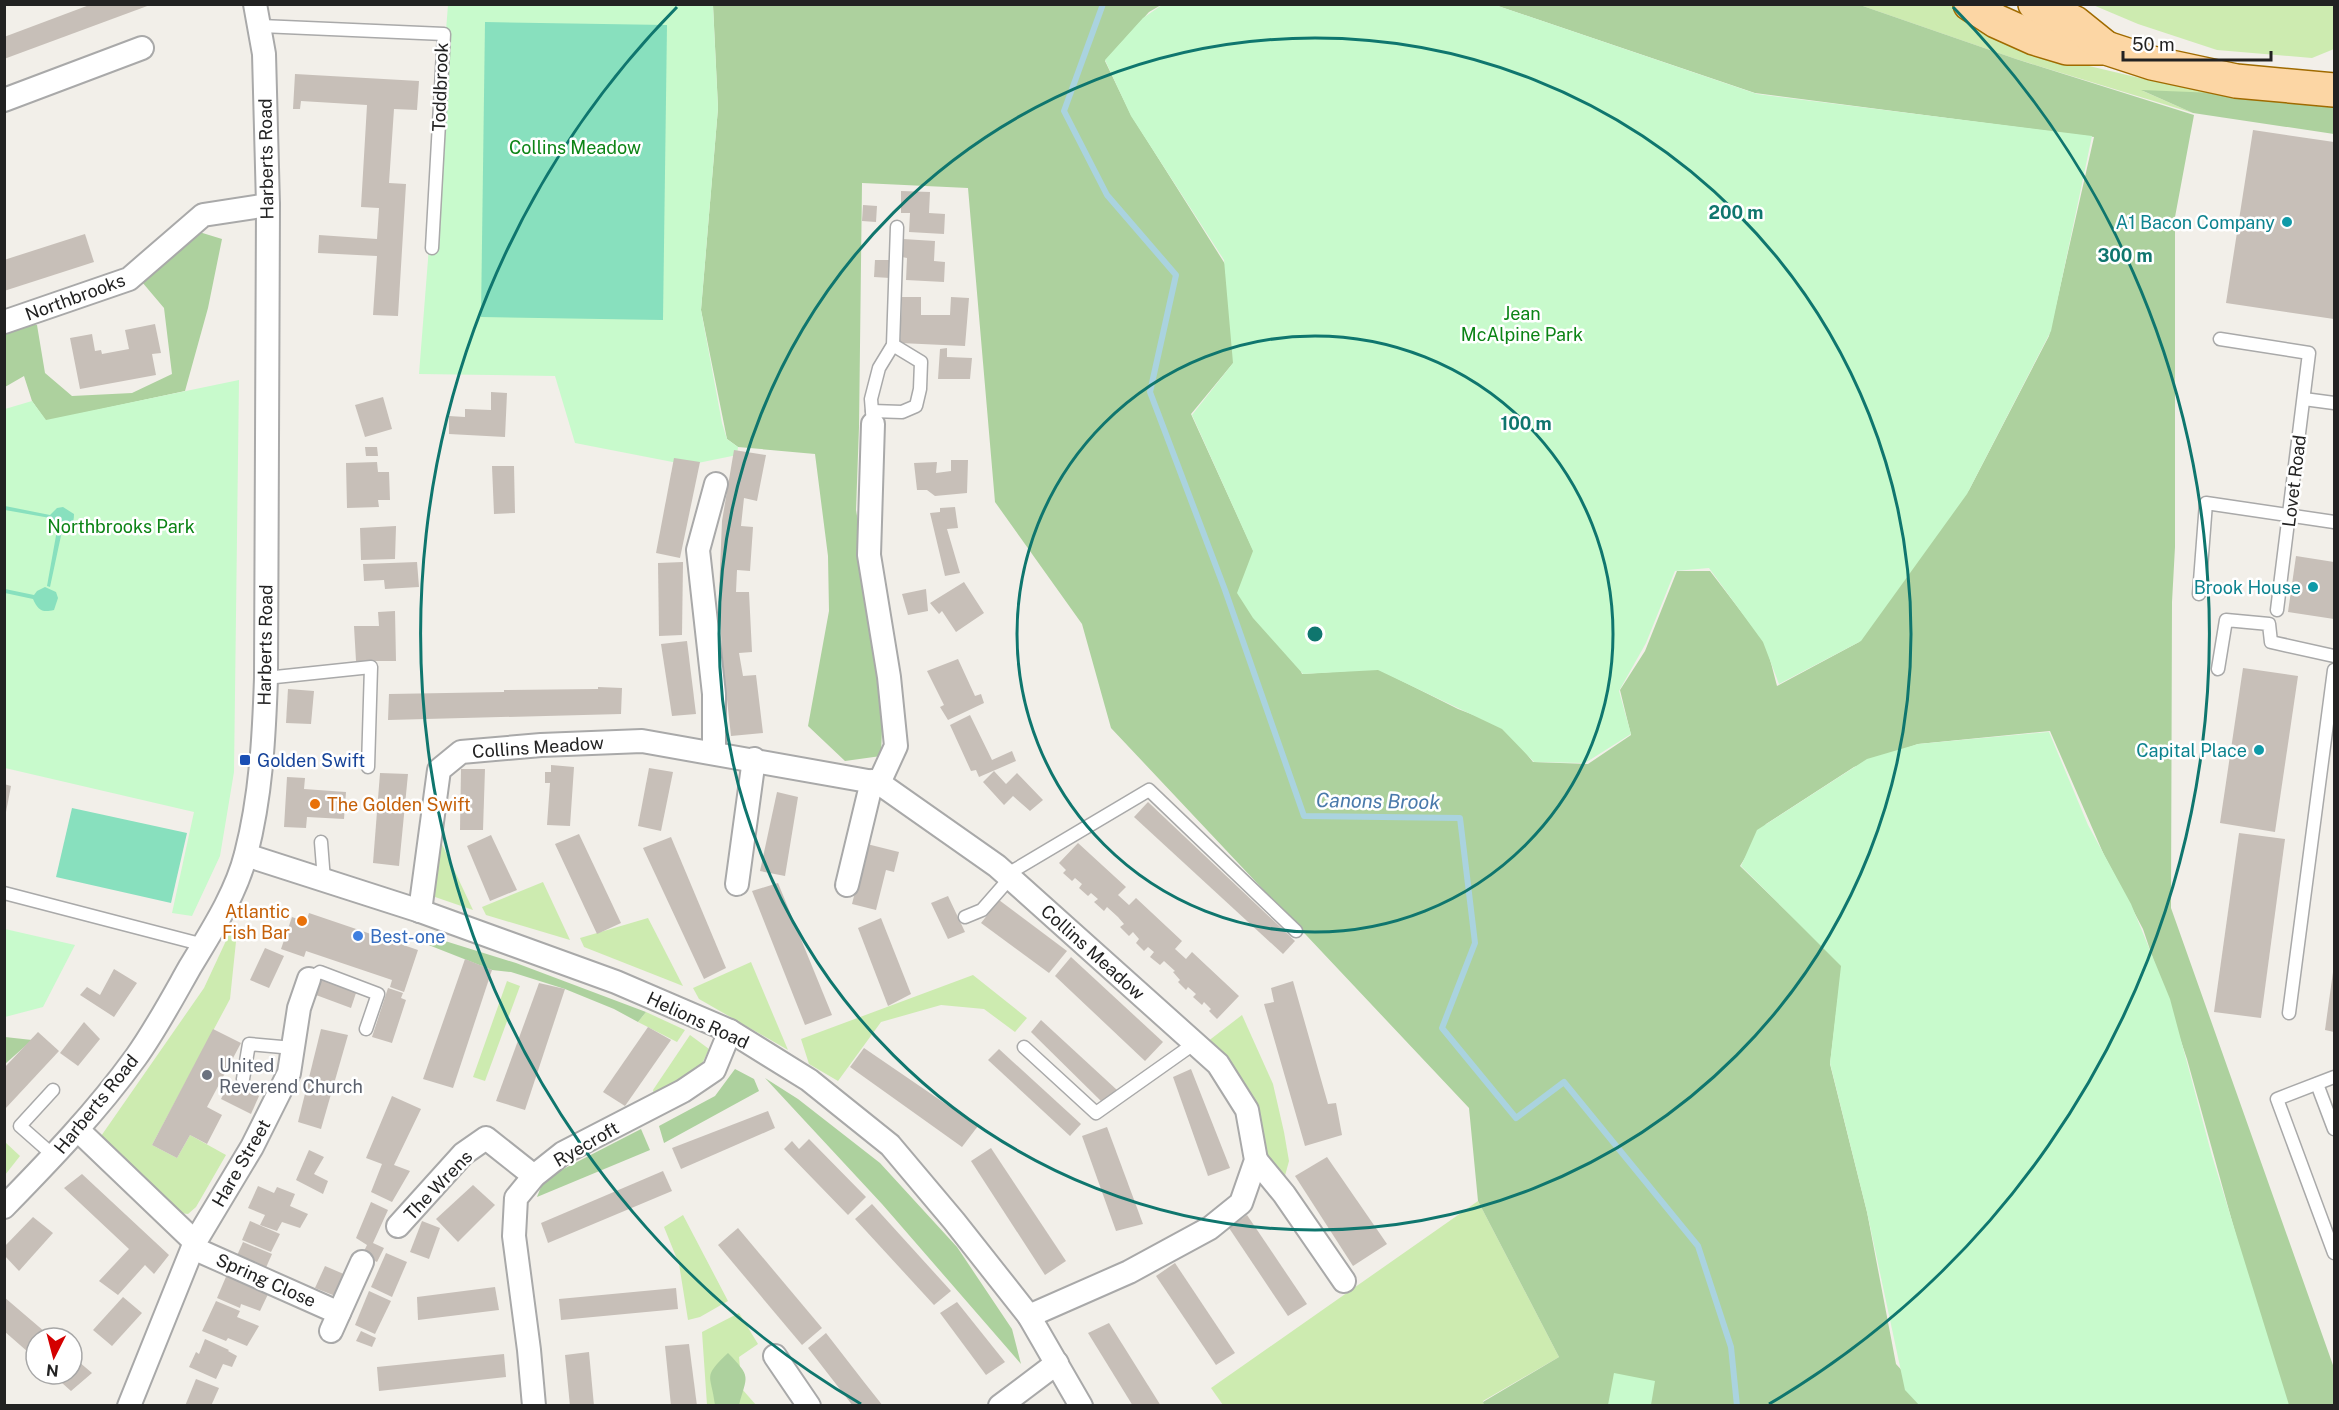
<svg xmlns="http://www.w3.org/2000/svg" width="2339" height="1410" font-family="'Public Sans',sans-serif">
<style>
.grass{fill:#cdebb0}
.forest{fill:#add19e}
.park{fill:#c8facc}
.pitch{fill:#88e0be}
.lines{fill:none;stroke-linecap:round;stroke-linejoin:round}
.stream{stroke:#aad3df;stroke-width:6}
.building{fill:#c7bfb8}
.lane-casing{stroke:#a9a9a9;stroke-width:15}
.street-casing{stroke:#a9a9a9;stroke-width:26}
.primary-casing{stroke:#a06b00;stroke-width:36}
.lane{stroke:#fff;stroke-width:12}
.street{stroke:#fff;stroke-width:22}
.primary{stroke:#fcd6a4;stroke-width:33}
.ring{fill:none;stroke:#0f766e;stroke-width:3}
.culture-dot{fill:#0f9aa8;stroke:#fff;stroke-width:2}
.transit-dot{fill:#1a4fb4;stroke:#fff;stroke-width:2}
.food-dot{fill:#e8710a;stroke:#fff;stroke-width:2}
.shop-dot{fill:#3f7fe0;stroke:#fff;stroke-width:2}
.worship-dot{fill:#6b7280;stroke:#fff;stroke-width:2}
.labels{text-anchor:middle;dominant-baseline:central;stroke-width:5;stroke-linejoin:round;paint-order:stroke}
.street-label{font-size:18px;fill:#222;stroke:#fff}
.park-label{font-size:18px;fill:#0c8416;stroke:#fff}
.culture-label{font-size:18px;fill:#0d838f;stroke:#fff;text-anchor:end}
.transit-label{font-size:18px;fill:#164399;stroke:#fff;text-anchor:start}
.food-label{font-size:18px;fill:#c56008;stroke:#fff;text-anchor:start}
.shop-label{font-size:18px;fill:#366cbe;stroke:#fff;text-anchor:start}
.worship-label{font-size:18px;fill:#5b616d;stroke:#fff;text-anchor:start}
.water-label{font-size:20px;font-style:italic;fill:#4a7aab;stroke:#fff}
.centre{fill:#0f766e;stroke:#fff;stroke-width:3}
.ring-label{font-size:18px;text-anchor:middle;font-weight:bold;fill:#0f766e;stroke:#fff;stroke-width:5;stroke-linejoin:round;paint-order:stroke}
</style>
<rect width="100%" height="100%" fill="#f2efe9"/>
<g class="grass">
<path d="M1860,5H1953L2068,61L2144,79L2227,94L2143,91L2193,113L2016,59Z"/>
<path d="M2093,5H2334V49L2312,58L2217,50L2138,24Z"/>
<path d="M440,840L473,910L435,897L430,892Z"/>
<path d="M543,882L570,940L486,915L482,907Z"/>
<path d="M648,918L683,986L584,947L580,938Z"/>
<path d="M231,930L237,932L230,999L152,1145L177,1158L190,1135L226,1155L196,1207L188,1214L172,1212L99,1139L204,988Z"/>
<path d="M751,962L788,1050L699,999L693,988Z"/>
<path d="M973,975L1027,1018L1015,1032L984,1009L941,1005L881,1022L838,1081L809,1064L801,1039Z"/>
<path d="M507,981L520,986L485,1081L473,1077Z"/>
<path d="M646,1012L685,1030L677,1042L638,1022Z"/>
<path d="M1242,1015L1273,1084L1284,1132L1289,1161L1283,1183L1259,1156L1207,1042Z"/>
<path d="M690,1035L709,1049L701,1066L655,1099L653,1090Z"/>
<path d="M5,1142L20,1156L5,1175Z"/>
<path d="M1478,1201L1559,1357L1483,1401L1484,1405H1223L1211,1388Z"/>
<path d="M683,1215L728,1301L700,1317L688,1320L679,1264L664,1227Z"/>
<path d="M739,1313L758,1344L739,1357L742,1389L756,1405H707L702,1332Z"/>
</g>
<g class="forest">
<path d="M713,5H1161L1149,12L1105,61L1131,115L1225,264L1234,362L1191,414L1253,550L1302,674L1378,669L1458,709L1505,727L1533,762L1588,764L1631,735L1620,690L1645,651L1677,571H1710L1766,644L1777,686L1859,642L1969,490L2049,336L2094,137L1755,93L1495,5H1860L2016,59L2194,115L2175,217V547L2172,602L2171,908L2334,1368V1405H2288L2260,1322L2187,1059L2143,929L2104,855L2050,731L1918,744L1854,767L1766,824L1740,866L1842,965L1830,1064L1867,1212L1896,1364L1933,1405H1484L1483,1402L1559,1357L1478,1201L1469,1108L1111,728L1082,624L995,502L968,188L862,183L859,427L856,510L884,675L881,756L845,761L808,726L829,611L828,556L815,454L738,447L727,439L701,310L718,108Z"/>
<path d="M2141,90L2241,94L2334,106V134L2193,113Z"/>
<path d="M183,227L222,239L208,308L185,391L46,421L32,401L24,376L5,387L4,322L37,325L45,373L72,396L132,393L172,374L164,308L142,282Z"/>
<path d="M429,936L516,963L646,1012L638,1022L614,1009L565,989L511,972L492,970L426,944Z"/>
<path d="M5,1037L32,1040L5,1064Z"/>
<path d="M735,1069L754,1079L759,1091L664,1143L659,1126L715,1096Z"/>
<path d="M765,1078L798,1099L880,1163L957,1247L1012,1329L1021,1364L882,1204Z"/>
<path d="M641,1129L650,1150L537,1197L544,1179Z"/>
<path d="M728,1353C752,1378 747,1375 739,1405H715C711,1373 702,1378 728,1353Z"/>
</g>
<g class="park">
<path d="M448,5H713L718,108L701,310L722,423L727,439L738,447L737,455L688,465L575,443L555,376L419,374Z"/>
<path d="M1162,5H1495L1757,94L2092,136L2051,331L1967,494L1861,641L1779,684L1763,642L1709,568L1675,571L1646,643L1619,691L1631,734L1585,763L1534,762L1502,729L1378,670L1303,674L1253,618L1237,593L1253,551L1192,415L1233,363L1224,260L1131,116L1105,60L1143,18Z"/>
<path d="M239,380L234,772L220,856L192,916L172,913L194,812L5,768V409L32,401L46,420Z"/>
<path d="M2049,732L2088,825L2131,904L2170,999L2212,1156L2289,1405L1920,1406L1905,1390L1867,1212L1830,1063L1841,966L1741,866L1757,830L1867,759L1918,744Z"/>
<path d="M5,929L75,945L43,1007L5,1017Z"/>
<path d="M1614,1373L1655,1381L1651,1405H1608Z"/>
</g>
<g class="pitch">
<path d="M485,22L667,25L663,320L481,317Z"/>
<path d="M5,506L50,515L57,508L63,507L74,514C74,524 71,529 62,531L50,587L47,586L57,530L52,526L50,518L5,510Z"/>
<path d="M45,587L56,592L58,598L54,610C42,613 38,610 33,599L5,593V589L34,595L37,591Z"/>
<path d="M72,808L187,833L171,903L56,877Z"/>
</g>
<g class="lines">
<path class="stream" d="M1103,4L1064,111L1107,195L1176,275L1150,392L1225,590L1304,816L1460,818L1475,943L1442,1028L1516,1118L1564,1082L1698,1246L1731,1347L1737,1406"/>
</g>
<g class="building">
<path d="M92,4L150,5L4,59V37Z"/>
<path d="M295,74L419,81L417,110L394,109L389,183L406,184L398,316L373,315L377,256L318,253L319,235L377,239L379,208L361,207L367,105L301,101L300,109H293Z"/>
<path d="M2253,130L2334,142V319L2226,303Z"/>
<path d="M901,191L930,192L929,213L945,214L944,234L909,232L910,213H901Z"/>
<path d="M863,205L877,206L876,222L862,221Z"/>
<path d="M85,234L94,262L4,291V260Z"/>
<path d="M903,239L935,241L934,261L945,262L944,282L906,280L907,258L902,257Z"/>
<path d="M875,260H891L890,278L874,277Z"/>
<path d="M902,297H921V315H950L951,297L969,298L965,346L900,343Z"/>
<path d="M155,324L161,353L152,354L156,375L80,389L70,338L92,334L95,351L101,350L102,354L129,349L125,330Z"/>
<path d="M947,348V357L972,358L970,379H938L940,349Z"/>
<path d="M491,392L507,393L505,437L449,434V416L465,417V409L491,410Z"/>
<path d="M383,397L392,429L365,437L355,405Z"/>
<path d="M365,447H377L378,456H366Z"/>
<path d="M734,450L766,455L757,501L744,498L741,526L753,527L750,571L737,570L736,592H749L752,652L739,653L743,676L756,675L763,733L731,736L722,654L719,593L722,521Z"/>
<path d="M674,458L700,462L680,558L656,553Z"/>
<path d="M951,460H968L967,493L935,496L927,490H917L914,463L937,462L936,473L951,471Z"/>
<path d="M377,462L378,472H389L390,500H378L379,507L347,508L346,463Z"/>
<path d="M492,466H514L515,513L494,514Z"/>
<path d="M955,507L958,528L947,529L960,573L945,576L930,513L940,512V508Z"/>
<path d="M396,526L395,559L361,560L360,528Z"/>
<path d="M2296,556L2334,562V619L2288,612Z"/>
<path d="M417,562L419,587L385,589L384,580L364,581L363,564Z"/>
<path d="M683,562L682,635L659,636L658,563Z"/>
<path d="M964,582L984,613L956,632L942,611L939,614L930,603Z"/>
<path d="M926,589L928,611L908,615L902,594Z"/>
<path d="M395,611L396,661H356L354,626H379L378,612Z"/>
<path d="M687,641L696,714L672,716L661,644Z"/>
<path d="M958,659L975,696L981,694L984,703L948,720L940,707L944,705L927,671Z"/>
<path d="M2243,668L2298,676L2275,832L2220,823Z"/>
<path d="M598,687L622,688L621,714L388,720L389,694L504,692V690L598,689Z"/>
<path d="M288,689L314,691L311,724L286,723Z"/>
<path d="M970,715L992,760L1012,751L1016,761L979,777L976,770L971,771L950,725Z"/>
<path d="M551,765L574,767L570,826L547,825L550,783H545V772H551Z"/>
<path d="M649,768L673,772L661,831L638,826Z"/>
<path d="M461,769H485L483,830H460Z"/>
<path d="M994,771L1006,784L1017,773L1043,800L1030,811L1013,796L1004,805L983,782Z"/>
<path d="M380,773L408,774L399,866L373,863Z"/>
<path d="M287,777L305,778L304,789L346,792L344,819L307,817L306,828L284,827Z"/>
<path d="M4,784L11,786L6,812H4Z"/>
<path d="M777,792L798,797L785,876L760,871Z"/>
<path d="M1148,802L1295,941L1283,954L1134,817Z"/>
<path d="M2239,833L2285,839L2261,1018L2214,1012Z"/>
<path d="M579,834L621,923L597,934L555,844Z"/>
<path d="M491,835L517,890L490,901L467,846Z"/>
<path d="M671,837L726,968L704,979L643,848Z"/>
<path d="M1078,843L1126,887L1118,895L1129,905L1136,898L1182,941L1175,949L1186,959L1192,952L1239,996L1217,1019L1209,1011L1211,1009L1204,1002L1202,1005L1193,997L1196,994L1188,987L1186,990L1178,982L1180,980L1173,972L1175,971L1164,961L1160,965L1150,957L1154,952L1148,947L1144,951L1136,943L1139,939L1133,932L1129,936L1120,927L1124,924L1118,917L1107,907L1104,911L1094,902L1098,899L1091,893L1088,896L1079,888L1082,884L1075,878L1072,881L1063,873L1066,870L1059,863Z"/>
<path d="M867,844L899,852L894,872L886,870L876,910L852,904Z"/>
<path d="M778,883L832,1015L805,1025L752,891Z"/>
<path d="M948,896L965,932L948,939L931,903Z"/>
<path d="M999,900L1067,951L1049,973L981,923Z"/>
<path d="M309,913L418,950L404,992L390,987L392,980L306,951L304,957L281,949L292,917L306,922Z"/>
<path d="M881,918L911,994L888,1006L858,928Z"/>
<path d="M265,948L284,956L269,988L250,980Z"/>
<path d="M1071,957L1163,1042L1145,1061L1055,976Z"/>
<path d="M465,959L492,970L453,1088L423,1079Z"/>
<path d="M114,969L137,983L114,1017L80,995L87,987L100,995Z"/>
<path d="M2333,972H2334V1032L2325,1030Z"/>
<path d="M321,978L357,990L351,1008L316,995Z"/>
<path d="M1293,981L1328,1104L1336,1103L1342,1135L1305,1146L1264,1004L1274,1002L1271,988Z"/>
<path d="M539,983L565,989L525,1110L496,1101Z"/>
<path d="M388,988L403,993L401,998L406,1000L392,1043L372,1037Z"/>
<path d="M1041,1020L1117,1090L1104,1104L1031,1032Z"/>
<path d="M84,1022L100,1039L78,1066L60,1053Z"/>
<path d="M648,1027L671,1040L625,1106L603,1092Z"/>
<path d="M213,1029L241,1043L207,1107L222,1115L207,1144L190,1135L177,1158L152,1145Z"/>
<path d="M321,1029L348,1035L321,1129L298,1122Z"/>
<path d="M38,1032L59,1051L5,1109V1067Z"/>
<path d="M864,1048L978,1126L962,1147L850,1067Z"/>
<path d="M999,1049L1081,1124L1070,1136L988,1060Z"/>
<path d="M1191,1069L1230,1168L1208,1176L1173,1077Z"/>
<path d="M230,1081L259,1096L251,1114L221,1099Z"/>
<path d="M392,1096L421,1109L394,1165L410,1171L392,1202L371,1192L382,1164L366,1158Z"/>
<path d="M768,1111L775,1128L681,1169L672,1148Z"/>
<path d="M1107,1127L1143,1224L1116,1231L1082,1136Z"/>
<path d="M809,1139L866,1197L848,1215L784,1149L792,1141L799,1149Z"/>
<path d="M991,1148L1066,1261L1045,1275L971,1161Z"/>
<path d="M309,1150L324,1157L314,1174L328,1181L323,1194L296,1180Z"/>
<path d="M1327,1157L1387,1244L1353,1266L1295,1176Z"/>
<path d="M663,1171L672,1191L548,1243L541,1223Z"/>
<path d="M82,1174L169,1255L154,1274L145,1265L118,1295L99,1281L129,1249L64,1188Z"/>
<path d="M473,1185L495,1205L458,1242L436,1219Z"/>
<path d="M258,1186L274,1193L277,1187L295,1194L290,1206L308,1214L300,1228L282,1222L277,1231L260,1225L265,1215L248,1208Z"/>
<path d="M371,1202L388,1210L373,1243L384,1248L377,1262L362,1255L367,1245L356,1238Z"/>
<path d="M872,1204L951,1291L934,1305L855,1219Z"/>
<path d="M1247,1215L1307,1304L1288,1316L1229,1228Z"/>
<path d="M33,1217L53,1233L19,1271L4,1255V1247Z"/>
<path d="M250,1221L280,1234L271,1252L242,1240Z"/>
<path d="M422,1221L440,1228L429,1259L410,1252Z"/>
<path d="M738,1228L822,1328L802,1345L718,1245Z"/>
<path d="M243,1242L272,1254L264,1272L235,1260Z"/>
<path d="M386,1253L407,1262L392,1297L371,1287Z"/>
<path d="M1175,1263L1235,1353L1216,1365L1156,1276Z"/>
<path d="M325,1266L353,1278L343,1299L315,1288Z"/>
<path d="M228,1272L270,1290L260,1311L241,1304L240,1308L217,1298Z"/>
<path d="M495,1287L499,1310L418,1320L417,1297Z"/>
<path d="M676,1288L678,1309L561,1320L559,1299Z"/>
<path d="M369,1291L391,1301L375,1334L355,1325Z"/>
<path d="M4,1297L52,1338H36V1359L4,1331Z"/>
<path d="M123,1297L142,1313L112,1346L93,1330Z"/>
<path d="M216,1301L240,1311L237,1317L259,1326L247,1346L228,1338L226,1341L202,1331Z"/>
<path d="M957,1302L1005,1362L986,1375L940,1313Z"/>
<path d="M1109,1323L1161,1406H1133L1088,1333Z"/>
<path d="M361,1331L376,1338L372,1347L356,1341Z"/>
<path d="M826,1333L864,1382L883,1406H853L808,1348Z"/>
<path d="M205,1339L229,1350L228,1351L237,1356L232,1367L223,1364L216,1379L189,1367L196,1352L199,1354Z"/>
<path d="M689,1344L697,1406H671L665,1346Z"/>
<path d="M589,1352L594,1406H570L565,1355Z"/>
<path d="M504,1354L506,1377L379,1391L377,1367Z"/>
<path d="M72,1356L92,1373L71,1391L52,1374H72Z"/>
<path d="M196,1379L219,1388L211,1406H185Z"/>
</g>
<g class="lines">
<defs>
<g id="lane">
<path d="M261,26L444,34L432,248"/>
<path d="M2220,339L2309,353L2277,610"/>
<path d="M2304,399L2334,403"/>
<path d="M872,411L902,412L916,406L920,389L921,362L893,345"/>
<path d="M873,424L871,399L879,368L893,345L897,227"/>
<path d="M2199,594L2206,503L2334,522"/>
<path d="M2218,669L2226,620L2269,624L2271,642L2334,656"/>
<path d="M266,678L371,667L368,767"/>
<path d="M321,842L324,880"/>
<path d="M1006,875L1149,790L1296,931"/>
<path d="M4,893L204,945"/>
<path d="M965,917L982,910L1010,878"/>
<path d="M309,979L320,972L378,994L366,1029"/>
<path d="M2289,1013L2334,670"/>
<path d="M1024,1047L1096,1113L1195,1043"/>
<path d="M2334,1077L2277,1099L2334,1253"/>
<path d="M243,1079L249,1044L293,1048"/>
<path d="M2317,1084L2334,1129"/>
<path d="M53,1090L20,1126L54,1156"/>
</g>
<g id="street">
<path d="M4,100L142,48"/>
<path d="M4,322L129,279L203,215L268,205"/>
<path d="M873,424L869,555L889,677L896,746L879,783"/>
<path d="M714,752V694L698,550L716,484"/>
<path d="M246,855L420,911L616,982L730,1031L809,1080L890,1145L954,1221L1029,1316L1081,1406"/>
<path d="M737,884L754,759"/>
<path d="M847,885L872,781"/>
<path d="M420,911L439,770L461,752L541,745L642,741L879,783L997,866L1218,1064L1247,1110L1256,1160L1241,1203L1210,1228L1129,1272L1029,1316"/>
<path d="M79,1131L195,1242"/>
<path d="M1256,1160L1284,1194L1344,1281"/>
<path d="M4,1207C51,1159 97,1111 136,1057C156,1029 173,997 190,967C211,932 236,894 246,854C261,796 264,737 266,678L268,205L264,54L255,4"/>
<path d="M398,1226L463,1154L486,1138L534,1176"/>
<path d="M193,1248L339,1313"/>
<path d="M331,1331L362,1262"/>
<path d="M775,1356L809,1406"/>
<path d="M129,1406L195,1242L252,1147L289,1073L299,1008L309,979"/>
<path d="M534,1406L529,1350L514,1236L516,1198L534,1176L563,1153L683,1091L714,1070L730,1031"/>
<path d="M1000,1406L1057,1363"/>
</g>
<g id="primary">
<path d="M1970,4L1996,21L2034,38L2067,48H2106L2152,63L2236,81L2334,90"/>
<path d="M2035,4L2075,23L2106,48"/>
</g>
</defs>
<use href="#lane" class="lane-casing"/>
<use href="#street" class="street-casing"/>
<use href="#primary" class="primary-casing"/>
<use href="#lane" class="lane"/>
<use href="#street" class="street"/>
<use href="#primary" class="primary"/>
</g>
<g class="ring">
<circle cx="1315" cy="634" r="298"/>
<circle cx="1315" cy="634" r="596"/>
<path d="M861 1404A894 894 0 0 1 677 7M1953 7A894 894 0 0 1 1769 1404"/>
</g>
<g class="culture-dot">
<circle cx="2287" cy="222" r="6"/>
<circle cx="2313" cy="587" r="6"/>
<circle cx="2259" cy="750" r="6"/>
</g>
<rect class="transit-dot" x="239" y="754" width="12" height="12" rx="3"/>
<g class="food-dot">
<circle cx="315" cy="804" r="6"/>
<circle cx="302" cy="921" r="6"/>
</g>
<circle class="shop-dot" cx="358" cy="936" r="6"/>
<circle class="worship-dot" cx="207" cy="1075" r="6"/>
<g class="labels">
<g class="street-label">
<text transform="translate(440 87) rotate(-88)">Toddbrook</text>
<text transform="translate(266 159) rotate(-91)">Harberts Road</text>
<text transform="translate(75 297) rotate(-20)">Northbrooks</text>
<text transform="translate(2294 481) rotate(-83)">Lovet Road</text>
<text transform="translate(265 645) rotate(-89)">Harberts Road</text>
<text transform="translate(538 747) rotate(-4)">Collins Meadow</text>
<text transform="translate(1093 952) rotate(42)">Collins Meadow</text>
<text transform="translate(698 1020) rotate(25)">Helions Road</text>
<text transform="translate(96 1104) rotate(-51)">Harberts Road</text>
<text transform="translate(586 1144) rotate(-30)">Ryecroft</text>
<text transform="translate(241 1163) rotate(-60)">Hare Street</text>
<text transform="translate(438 1185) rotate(-46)">The Wrens</text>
<text transform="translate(266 1280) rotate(24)">Spring Close</text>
</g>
<g class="park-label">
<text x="575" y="147">Collins Meadow</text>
<text x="1522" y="313">Jean<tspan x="1522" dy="21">McAlpine Park</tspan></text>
<text x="121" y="526">Northbrooks Park</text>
</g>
<g class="culture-label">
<text x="2275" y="222">A1 Bacon Company</text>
<text x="2301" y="587">Brook House</text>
<text x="2247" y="750">Capital Place</text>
</g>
<g class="transit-label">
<text x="257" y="760">Golden Swift</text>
</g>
<g class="food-label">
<text x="327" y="804">The Golden Swift</text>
<text x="290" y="911" text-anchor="end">Atlantic<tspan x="290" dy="21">Fish Bar</tspan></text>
</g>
<g class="shop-label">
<text x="370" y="936">Best-one</text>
</g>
<g class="worship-label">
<text x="219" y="1065">United<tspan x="219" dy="21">Reverend Church</tspan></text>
</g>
<g class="water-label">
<text transform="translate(1378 801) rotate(1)">Canons Brook</text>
</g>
</g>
<circle cx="1315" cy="634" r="9" class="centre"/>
<g class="ring-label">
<text x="1736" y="219">200 m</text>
<text x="2125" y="262">300 m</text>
<text x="1526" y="430">100 m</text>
</g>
<rect width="2339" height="1410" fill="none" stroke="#222222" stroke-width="12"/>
<g transform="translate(54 1356) rotate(186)"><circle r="28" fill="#ffffff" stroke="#a7a7a7" stroke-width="1.5"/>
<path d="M0-4.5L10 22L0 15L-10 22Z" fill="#d40000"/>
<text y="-9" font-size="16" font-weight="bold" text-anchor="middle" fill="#222222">N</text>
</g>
<path d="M2123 51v9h148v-9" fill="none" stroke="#222222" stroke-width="3"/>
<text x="2132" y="51" font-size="18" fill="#222222" stroke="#ffffff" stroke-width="4.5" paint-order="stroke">50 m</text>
</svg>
